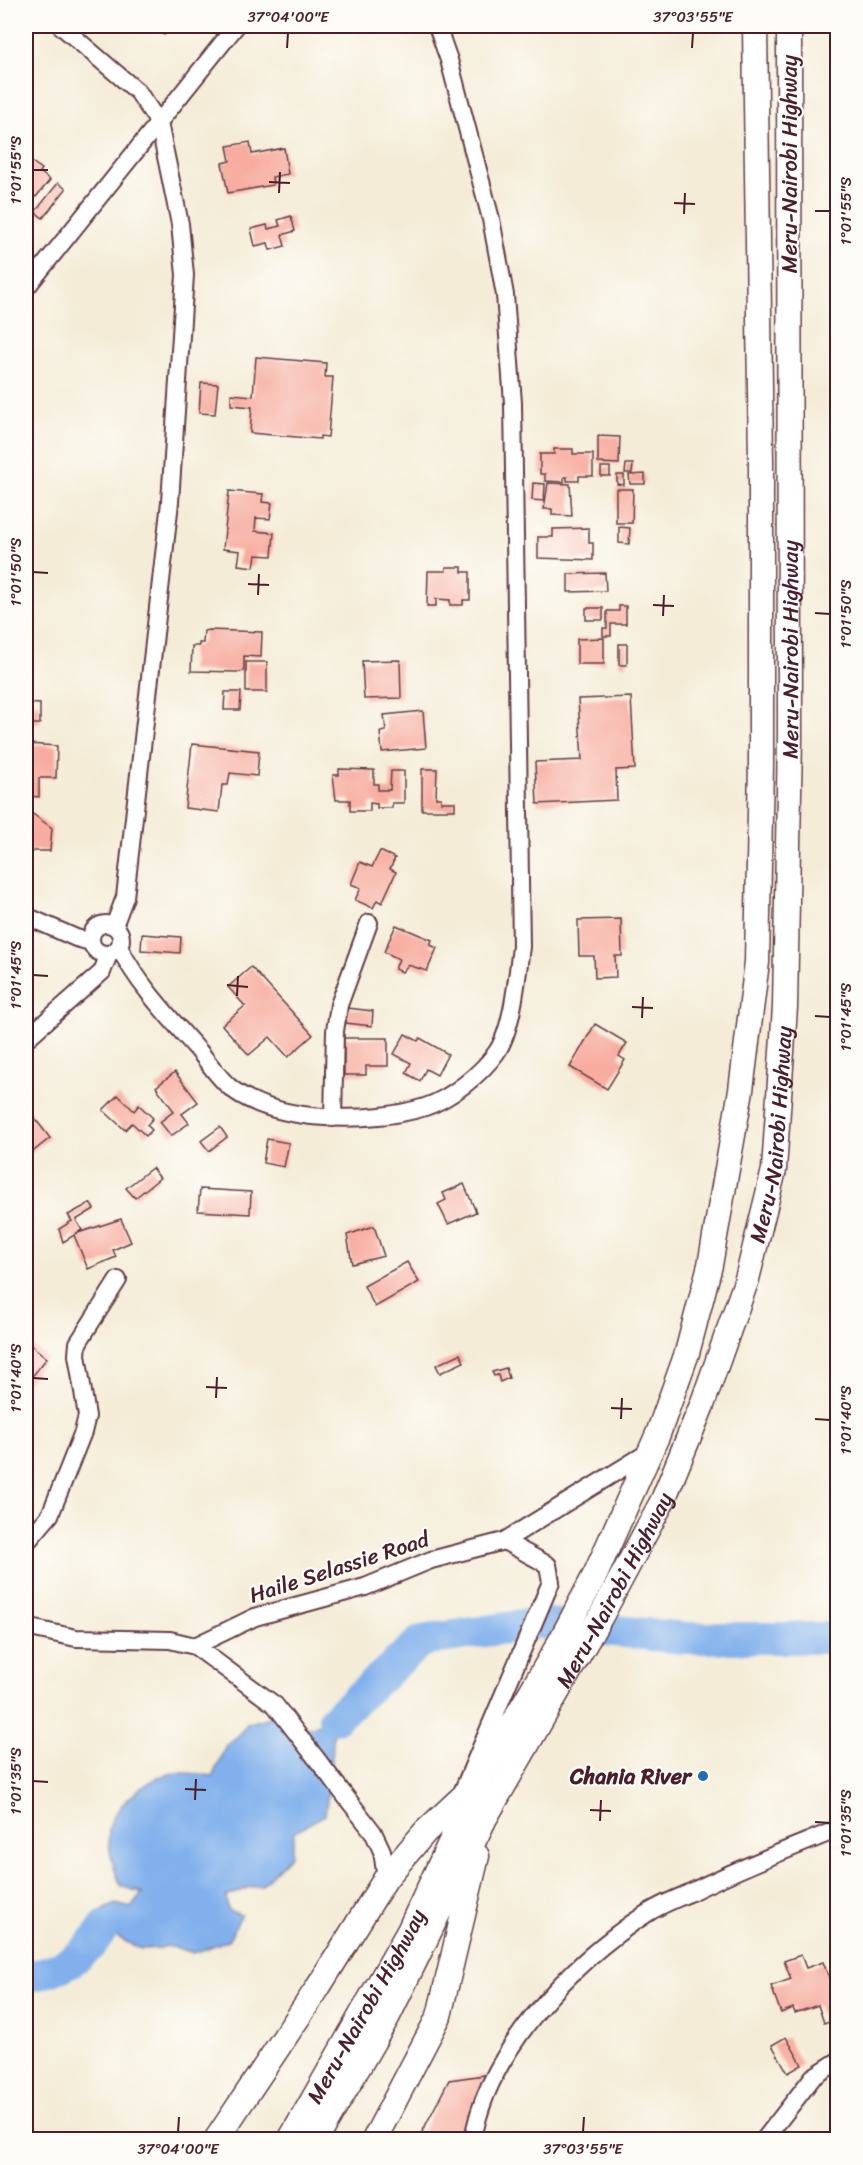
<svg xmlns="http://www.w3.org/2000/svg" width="863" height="2165" font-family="Sriracha,sans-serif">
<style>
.water{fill:#81b0ec;stroke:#66688c;stroke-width:1.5}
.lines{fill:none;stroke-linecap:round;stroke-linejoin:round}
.river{stroke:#81b0ec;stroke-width:32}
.building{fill:#f7ac9f}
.minor-casing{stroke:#643e45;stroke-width:20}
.highway-casing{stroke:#643e45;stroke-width:27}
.minor{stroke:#fff;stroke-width:16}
.highway{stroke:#fff;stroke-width:24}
.ticks{fill:none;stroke:#4a1f2b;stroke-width:2}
.poi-dot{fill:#1f6fb2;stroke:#fdfcf7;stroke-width:2}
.labels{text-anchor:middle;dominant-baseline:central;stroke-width:4.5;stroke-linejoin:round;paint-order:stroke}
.street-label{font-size:22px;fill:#4a1f2b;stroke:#fdfcf7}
.poi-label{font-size:22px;font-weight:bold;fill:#4a1f2b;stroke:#fdfcf7;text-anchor:end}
.neatline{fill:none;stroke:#4a1f2b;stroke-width:2}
.ticks-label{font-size:15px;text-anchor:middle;fill:#4a1f2b}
</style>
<rect width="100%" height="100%" fill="#fdfcf7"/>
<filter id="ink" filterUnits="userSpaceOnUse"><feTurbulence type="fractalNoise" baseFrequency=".0167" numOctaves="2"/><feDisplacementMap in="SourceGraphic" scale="12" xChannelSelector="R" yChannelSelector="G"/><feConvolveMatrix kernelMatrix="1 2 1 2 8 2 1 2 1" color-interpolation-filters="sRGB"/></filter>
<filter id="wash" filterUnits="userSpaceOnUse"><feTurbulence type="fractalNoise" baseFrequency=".008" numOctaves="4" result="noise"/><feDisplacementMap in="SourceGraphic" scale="24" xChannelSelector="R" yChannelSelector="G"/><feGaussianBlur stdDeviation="1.35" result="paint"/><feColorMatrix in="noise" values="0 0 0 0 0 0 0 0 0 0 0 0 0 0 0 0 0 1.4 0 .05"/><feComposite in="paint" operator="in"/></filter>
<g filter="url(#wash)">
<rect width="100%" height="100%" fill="#f4ecd7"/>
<path class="water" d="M281,1713L300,1731L334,1719L332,1763L325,1815L295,1831L291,1855L261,1886L249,1887L226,1897L228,1910L241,1915L229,1940L194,1953L174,1947L141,1949L119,1938L105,1926L101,1911L116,1904L131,1908L142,1893L121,1886C114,1869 104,1840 111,1822C119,1802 154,1774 176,1773C188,1772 201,1775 213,1776L226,1745L238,1736L247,1724Z"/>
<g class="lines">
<g class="river">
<path d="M334,1719L421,1641L539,1623L683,1638H838"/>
<path d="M26,1977C62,1970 85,1958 105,1926"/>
</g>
</g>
<g id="blocks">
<g class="building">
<path d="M154,26H172L164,35Z"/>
<path d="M204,26H225L218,35Z"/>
<path d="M250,142L252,154L284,148L288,174L272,177L273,185L228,193L222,163L230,161L227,146Z"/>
<path d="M26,158L42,169L40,172L50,180L36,197L26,188Z"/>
<path d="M58,183L66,189L43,218L35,212Z"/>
<path d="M291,216L295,231L282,235L285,246L270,250L268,243L255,246L251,229L267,225L268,229L280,226L278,220Z"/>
<path d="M256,357L326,363L325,377H333L328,437L320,436V439L250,433L252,407L231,405V394L253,396Z"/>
<path d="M201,383L218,384L215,414L199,413Z"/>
<path d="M598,436L620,437L619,464L598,463Z"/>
<path d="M554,449H573V454H593V476H579V481H567V477H564V482L545,481V474H540V454H554Z"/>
<path d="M626,464H633L632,473H625Z"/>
<rect x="601" y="467" width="9" height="9"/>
<path d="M645,474V484H630L629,475Z"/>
<path d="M617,475H624V485L617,484Z"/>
<path d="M533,483L545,484L544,501L532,500Z"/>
<path d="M548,483L570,484L572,516L552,515V509H544Z"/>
<path d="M616,489H633L632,523H616Z"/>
<path d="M229,491L263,494L262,502L272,503L270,519L256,518L255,531L274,533L272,556L256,555L254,567L238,565L240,551L223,549Z"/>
<path d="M619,527L630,528L629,544L619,543Z"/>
<path d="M589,528V543H593V560L538,558V537H553V529Z"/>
<path d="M446,567H462V572H470V600H463V605H450V600L436,599V606H427L428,571H446Z"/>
<path d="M605,573L606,591L568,592V574Z"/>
<path d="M619,606H626V624H611V636H603V628H607V611H619Z"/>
<rect x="586" y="608" width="17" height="12"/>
<path d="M208,630L262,632L261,657L244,656V671L239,672L191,671L192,646H199V643H203L204,631Z"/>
<path d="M604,638V664H577V639Z"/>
<rect x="619" y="644" width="8" height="21"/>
<path d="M400,660L401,698L364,699L362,661Z"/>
<rect x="246" y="662" width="21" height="30"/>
<path d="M225,692H241L240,710H224Z"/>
<path d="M631,697L635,769L616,770L617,800L537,804L535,762L582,760L578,699Z"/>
<path d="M26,703L40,704V724H30L29,744L57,746L56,778H39V797L28,796L27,809Z"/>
<path d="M423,711L426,748L382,752L380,732L386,731L384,715Z"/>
<path d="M192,744L259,751L257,776L230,773L228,785H222L219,812L185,808Z"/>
<path d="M339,769L374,770V784H378V790H390L391,771H404V803H392V808H377V804L370,803V811H350V800H336L333,775H339Z"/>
<path d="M422,769H437L436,798H441V802H455V810H422Z"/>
<path d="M26,809L52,828L50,851H34L26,856Z"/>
<path d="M380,851L395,858L390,869L396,872L382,903L377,900L373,908L355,900L361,888L351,884L360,862L372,867Z"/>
<path d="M621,919L622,956H615L616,977L595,978L594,956H579L578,920Z"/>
<path d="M396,925L432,940L430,945L437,948L427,971L408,965L402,972L395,969L399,959L384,952Z"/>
<path d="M142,934L181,937L180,953L141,950Z"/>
<path d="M251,967L313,1035L288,1057L270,1037L249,1055L222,1025L245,1006L228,987Z"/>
<path d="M347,1008L373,1011L372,1026L346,1023Z"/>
<path d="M595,1024L627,1043L619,1056L625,1060L607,1089L570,1067Z"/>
<path d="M405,1034L418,1041L420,1038L448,1054L437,1075L426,1069L420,1081L406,1073L411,1063L394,1054Z"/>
<path d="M344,1038H388V1066H366V1075H344Z"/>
<path d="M175,1072L198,1102L182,1114L189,1123L171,1136L160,1122L174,1111L156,1087Z"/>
<path d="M118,1095L134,1111L139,1105L153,1118L147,1125L152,1130L146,1136L132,1123L125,1130L103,1110Z"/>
<path d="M26,1107L50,1138L26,1157Z"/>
<path d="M220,1127L227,1137L209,1151L201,1141Z"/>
<path d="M267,1139L289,1143L284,1167L263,1163Z"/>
<path d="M152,1168L160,1178L135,1198L126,1188Z"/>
<path d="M464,1184L476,1212L448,1224L438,1204L446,1200L443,1193Z"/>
<path d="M200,1189L251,1192L250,1214L198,1211Z"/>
<path d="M90,1203L94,1209L76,1220L82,1230L75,1234L121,1219L131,1242L113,1250L116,1257L88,1269L74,1235L63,1242L59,1229L72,1221L68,1215Z"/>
<path d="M374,1226L384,1256L352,1264L347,1235Z"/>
<path d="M407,1262L419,1282L375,1307L364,1286Z"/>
<path d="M26,1341L47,1358L26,1384Z"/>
<path d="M460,1354L464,1362L440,1373L436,1365Z"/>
<path d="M506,1368L509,1378L500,1382L498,1375L494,1376L492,1372Z"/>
<path d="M801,1955L806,1968L823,1962L838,2002V2018L824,2023L818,2005L795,2013L793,2008L781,2013L771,1986L791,1979L784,1961Z"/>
<path d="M786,2037L802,2065L788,2073L772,2045Z"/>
<path d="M485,2075L469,2140H418L449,2080Z"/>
</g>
</g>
</g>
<g filter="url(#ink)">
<use href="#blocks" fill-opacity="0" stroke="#643e45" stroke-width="1.5"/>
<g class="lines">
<defs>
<g id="minor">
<path d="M61,26L138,92L159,123L180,224L185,275L170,502L125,897L114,926"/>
<path d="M26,288L236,26"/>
<path d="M26,916L76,938L91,942"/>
<circle cx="106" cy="939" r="15"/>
<path d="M119,947C139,986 170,1018 199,1051C209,1063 219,1079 232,1089C278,1123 371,1124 425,1107C450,1099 481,1074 496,1053C513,1030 517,976 521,947L513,403L505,295L491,219L449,60L437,26"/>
<path d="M26,1039L102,972L109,954"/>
<path d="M333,1118L335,1031L339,1005L369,923"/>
<path d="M26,1543L50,1515L83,1432L87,1416L77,1355L78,1343L118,1280"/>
<path d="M26,1627L76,1638L170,1640L195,1646L255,1617L365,1587L431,1560L504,1541L647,1453"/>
<path d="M195,1646L275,1705L373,1832L382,1851L386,1878"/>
<path d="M463,1790L551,1582L548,1565L504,1541"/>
<path d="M473,2140C487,2051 573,1961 646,1914C658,1906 673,1900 687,1894C736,1869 787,1850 838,1829"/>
<path d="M764,2140L813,2077L838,2061"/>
</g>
<g id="highway">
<path d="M216,2140L317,1989L386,1878L425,1832L469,1791"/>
<path id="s1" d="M290,2140L409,1931L479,1781L560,1642L596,1573L658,1434L687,1353L710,1265L741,1090L757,962L761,764V461L755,26"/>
<path id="s2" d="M316,2140L388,2016L485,1818L601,1616L663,1500L702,1405L747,1279L774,1170L785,1007L790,738L789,26"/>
<path d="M374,2140L439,2016L477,1856"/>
</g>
</defs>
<use href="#minor" class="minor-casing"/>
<use href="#highway" class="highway-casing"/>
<use href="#minor" class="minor"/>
<use href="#highway" class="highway"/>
</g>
</g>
<path class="ticks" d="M287,48L288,33M692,48L693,33M33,170H48M269,182L290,183M279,193L280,172M674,203L695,204M815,211H830M684,214L685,193M33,572L48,573M248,584L269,585M258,595L259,574M653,605L674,606M815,613L830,614M663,616L664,595M33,975L48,976M227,985L248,987M237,996L238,976M632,1007L653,1008M815,1016L830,1017M642,1018L643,997M33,1378L48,1379M206,1387L227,1388M216,1398L217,1377M611,1408L632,1409M621,1419L622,1398M815,1419L830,1420M33,1781L48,1782M185,1789L206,1790M195,1800L196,1779M590,1810L611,1811M600,1821L601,1800M815,1822L830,1823M178,2132L179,2117M583,2132L584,2117"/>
<circle class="poi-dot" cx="703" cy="1776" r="6"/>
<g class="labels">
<g class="street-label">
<text transform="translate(789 164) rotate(-90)">Meru-Nairobi Highway</text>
<text stroke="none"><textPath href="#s2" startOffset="1598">Meru-Nairobi Highway</textPath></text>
<text stroke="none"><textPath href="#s2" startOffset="1112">Meru-Nairobi Highway</textPath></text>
<text transform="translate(339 1567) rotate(-18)">Haile Selassie Road</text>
<text stroke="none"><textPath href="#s2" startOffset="626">Meru-Nairobi Highway</textPath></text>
<text stroke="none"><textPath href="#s1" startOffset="154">Meru-Nairobi Highway</textPath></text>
</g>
<g class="poi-label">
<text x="691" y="1776">Chania River</text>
</g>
</g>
<rect width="863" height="2165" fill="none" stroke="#fdfcf7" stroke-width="66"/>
<rect x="33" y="33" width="797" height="2099" class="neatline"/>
<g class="ticks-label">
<text x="288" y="22">37°04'00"E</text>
<text x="693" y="22">37°03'55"E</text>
<text transform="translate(16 170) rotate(-90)" y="5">1°01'55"S</text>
<text transform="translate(846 211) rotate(-90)" y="5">1°01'55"S</text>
<text transform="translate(16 572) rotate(-90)" y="5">1°01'50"S</text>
<text transform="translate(846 614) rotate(-90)" y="5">1°01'50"S</text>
<text transform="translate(16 975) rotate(-90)" y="5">1°01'45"S</text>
<text transform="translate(846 1017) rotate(-90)" y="5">1°01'45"S</text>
<text transform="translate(16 1378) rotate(-90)" y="5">1°01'40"S</text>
<text transform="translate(846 1420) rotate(-90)" y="5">1°01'40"S</text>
<text transform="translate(16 1781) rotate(-90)" y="5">1°01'35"S</text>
<text transform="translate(846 1823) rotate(-90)" y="5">1°01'35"S</text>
<text x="178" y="2154">37°04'00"E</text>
<text x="583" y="2154">37°03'55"E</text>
</g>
</svg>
